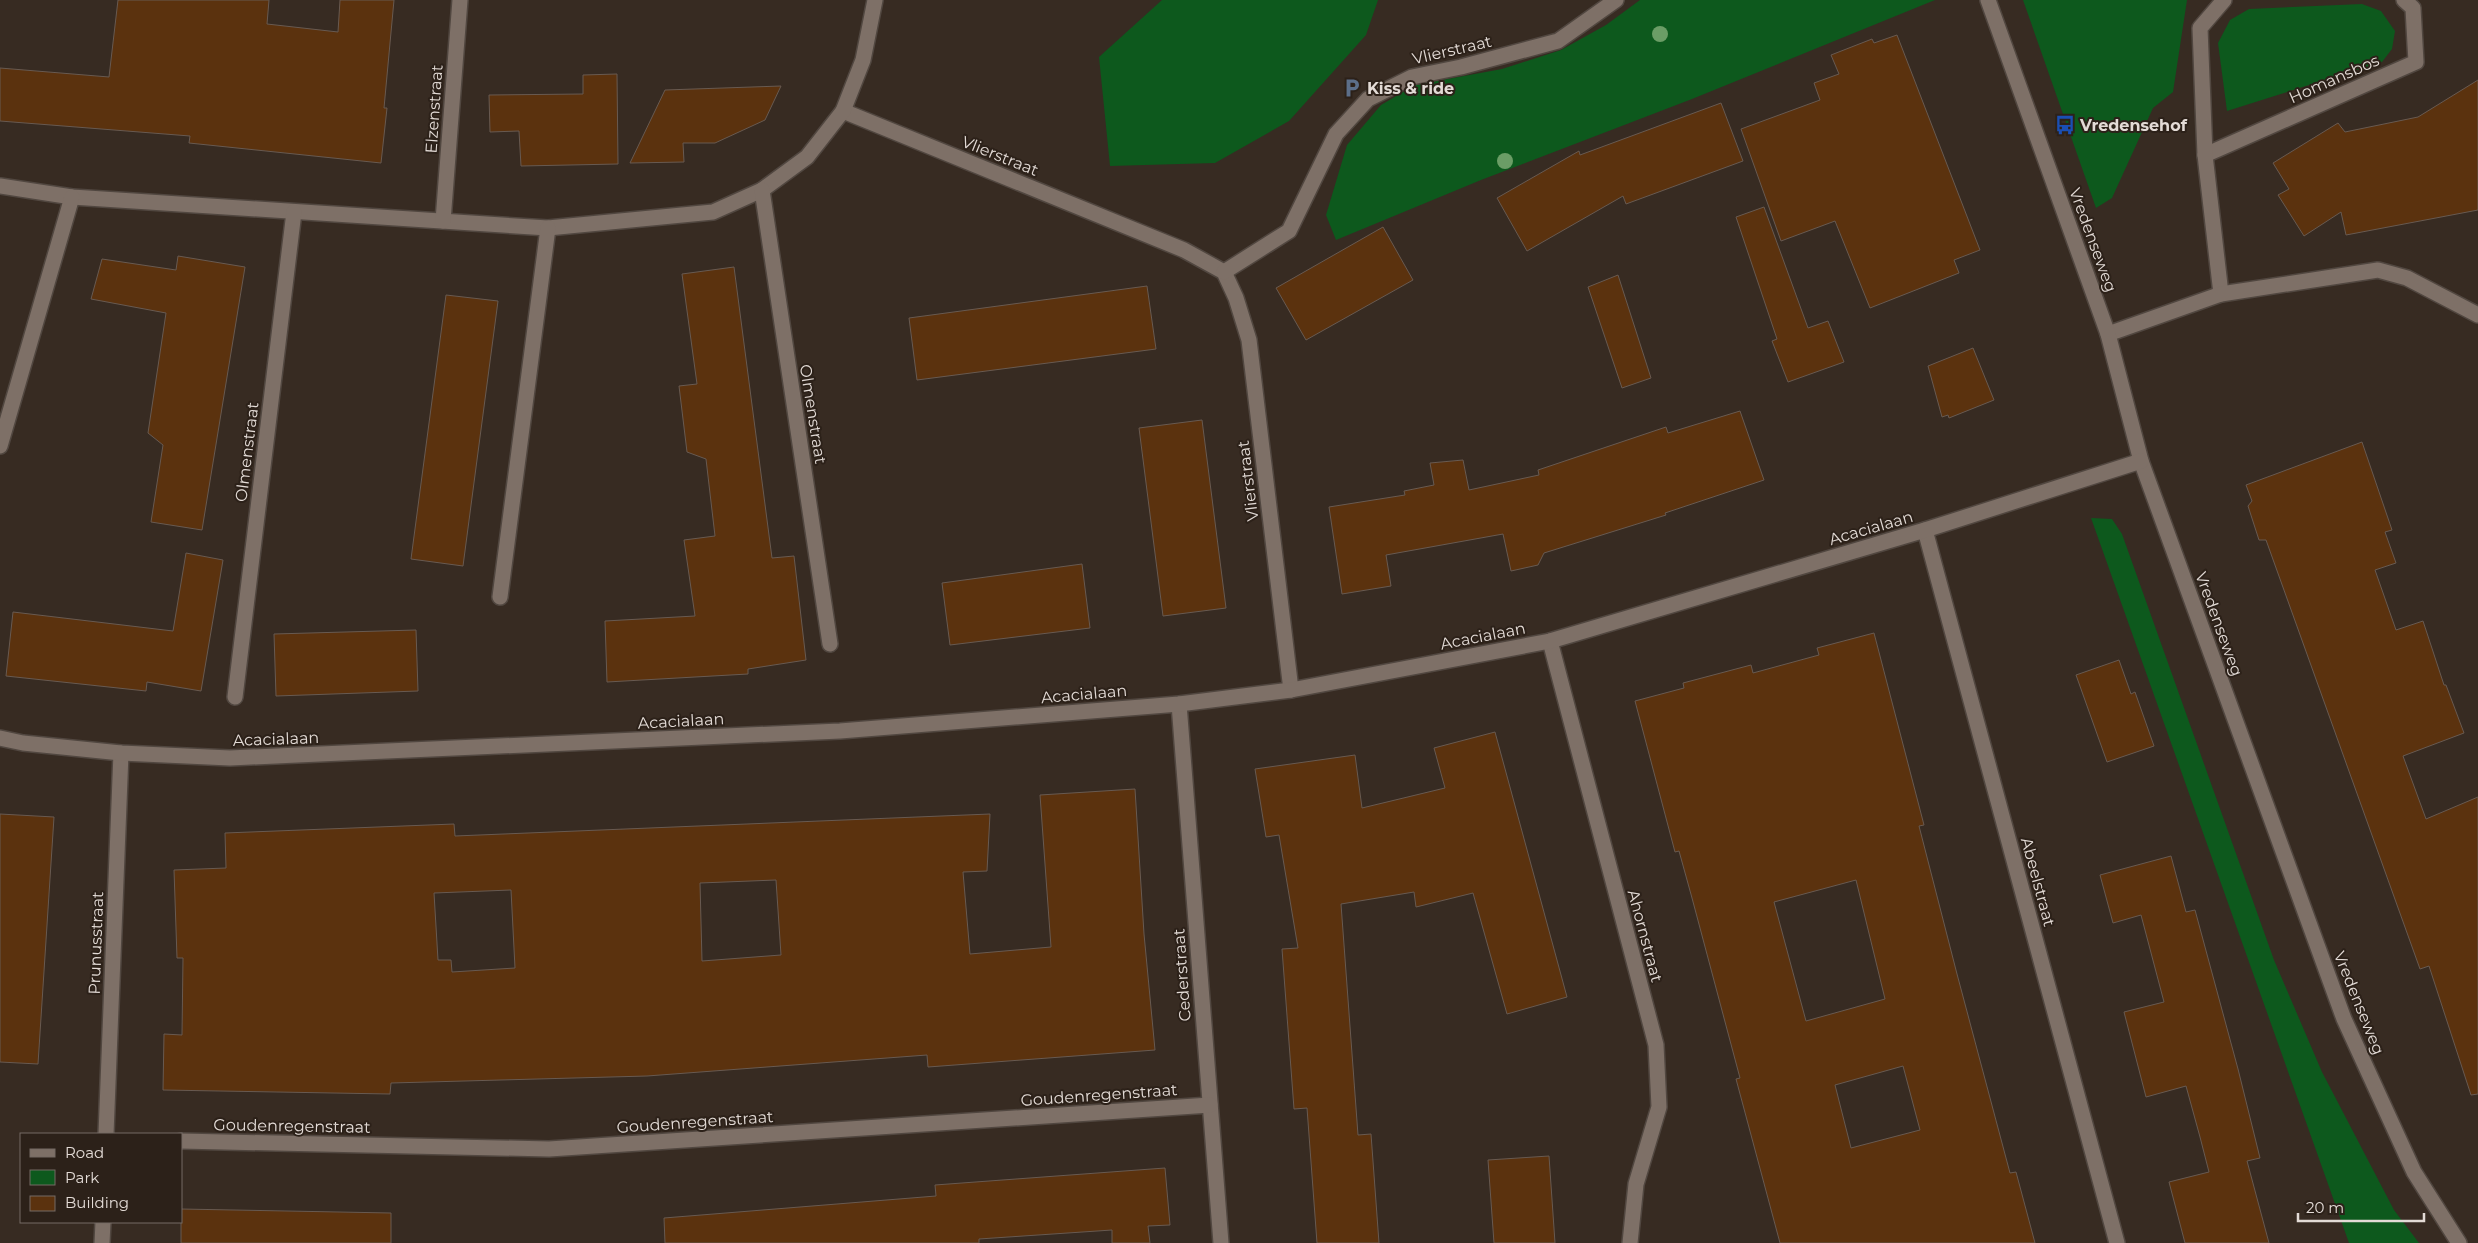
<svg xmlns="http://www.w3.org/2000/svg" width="2478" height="1243" font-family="Montserrat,sans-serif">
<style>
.green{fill:#0d591d}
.building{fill:#5b320e;stroke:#685a51;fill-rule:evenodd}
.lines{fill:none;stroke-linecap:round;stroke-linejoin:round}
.street-casing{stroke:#514740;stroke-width:18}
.secondary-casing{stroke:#514740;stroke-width:18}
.street{stroke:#7e7067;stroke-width:15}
.secondary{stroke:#7e7067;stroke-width:15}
.tree{fill:#6b9d66}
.labels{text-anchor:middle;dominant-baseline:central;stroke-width:4;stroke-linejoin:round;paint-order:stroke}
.street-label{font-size:16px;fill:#e3dbd6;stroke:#2c2119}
.poi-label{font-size:16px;font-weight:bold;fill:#e3dbd6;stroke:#2c2119;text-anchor:start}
</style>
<rect width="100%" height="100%" fill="#372b22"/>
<g class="green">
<path d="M1162,0H1378L1366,35L1289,121L1215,163L1110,166L1099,57Z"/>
<path d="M1640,0H1935L1692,99L1481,180L1336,240L1326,215L1347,145L1381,105L1415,85L1502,69L1561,50L1606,25Z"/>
<path d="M2023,0H2187L2173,92L2153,108L2112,198L2096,208Z"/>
<path d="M2362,4L2381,11L2395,31L2392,49L2382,62L2227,111L2218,43L2230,20L2249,9Z"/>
<path d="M2091,518L2112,519L2122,534L2274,960L2322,1072L2394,1210L2419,1243H2349Z"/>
</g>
<g class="building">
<path d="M118,0H269L267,24L338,32L340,0H394L384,108H387L381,163L189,143L190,136L0,121V68L109,77Z"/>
<path d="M1897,35L1980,250L1954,260L1959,273L1870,308L1835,221L1781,241L1741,129L1820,100L1814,83L1839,74L1831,55L1872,39L1874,43Z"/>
<path d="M617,74L618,164L521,166L519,131L490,132L489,95L583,94V75Z"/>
<path d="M2478,80V210L2346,235L2341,212L2304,236L2278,195L2289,189L2273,163L2338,123L2345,132L2418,117Z"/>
<path d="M781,86L765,120L715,143H683L684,162L630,163L665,90Z"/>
<path d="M1721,103L1743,161L1626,204L1623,196L1527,251L1497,198L1579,151L1580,155Z"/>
<path d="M1764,207L1808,328L1828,321L1844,362L1788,382L1772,341L1777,339L1736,217Z"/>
<path d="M1383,227L1413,280L1306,340L1276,288Z"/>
<path d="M178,256L245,267L202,530L151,522L163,445L148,433L166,313L91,299L102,259L176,270Z"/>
<path d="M734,267L772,558L794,556L806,660L748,669V674L607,682L605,621L695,616L684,540L715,536L706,459L687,452L679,386L697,384L682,274Z"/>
<path d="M1618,275L1651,378L1622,388L1588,287Z"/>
<path d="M1147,286L1156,349L917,380L909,318Z"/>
<path d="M446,295L498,301L463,566L411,559Z"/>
<path d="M1973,348L1994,400L1949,418L1948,415L1942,417L1928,366Z"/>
<path d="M1740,411L1764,480L1665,513L1666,515L1544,553L1538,565L1511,571L1503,534L1386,555L1391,586L1342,594L1329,507L1405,495L1404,491L1434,485L1430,463L1463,460L1469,490L1539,475L1538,470L1666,427L1668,433Z"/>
<path d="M1202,420L1226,608L1163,616L1139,428Z"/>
<path d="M2362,442L2392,530L2385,532L2396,563L2375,570L2396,630L2423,621L2444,685H2446L2464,733L2403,756L2426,819L2478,797V1094L2471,1095L2429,966L2420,969L2266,540H2259L2248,506L2252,501L2246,485Z"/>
<path d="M186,553L223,560L201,691L147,682L146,691L6,676L13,612L173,631Z"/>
<path d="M1082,564L1090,628L950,645L942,583Z"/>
<path d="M416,630L418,691L276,696L274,634Z"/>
<path d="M1874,633L1924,825L1919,826L1957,974L2010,1173L2016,1172L2035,1243H1780L1736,1079L1740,1078L1692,898L1679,851L1675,852L1635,701L1684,688L1683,683L1751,665L1753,673L1819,655L1817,648ZM1856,880L1885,999L1806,1021L1774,902ZM1903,1066L1920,1130L1851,1148L1835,1085Z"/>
<path d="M2119,660L2131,694L2135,692L2154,746L2107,762L2076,675Z"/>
<path d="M1495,732L1567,997L1507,1014L1473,893L1416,907L1414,892L1341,904L1358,1135L1371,1134L1379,1243H1317L1307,1108L1294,1109L1282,949L1298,948L1279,835L1266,837L1255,769L1355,755L1362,808L1445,788L1434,748Z"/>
<path d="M1135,789L1144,934L1155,1050L928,1067L927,1055L647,1076L391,1083L390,1094L163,1090L164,1034L182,1035L183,958H177L174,870L226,868L225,833L454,824L455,836L990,814L987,871L963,872L970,954L1051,947L1040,795ZM776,880L781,955L702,961L700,883ZM511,890L515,968L452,972L451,960H438L434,893Z"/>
<path d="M0,814L54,817L38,1064L0,1062Z"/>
<path d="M2171,856L2186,912L2195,910L2238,1069L2260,1158L2247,1161L2269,1243H2185L2169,1182L2209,1172L2200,1137L2186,1086L2146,1097L2124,1012L2164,1002L2141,915L2113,923L2100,875Z"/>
<path d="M1549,1156L1555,1243H1494L1488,1160Z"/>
<path d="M1165,1168L1170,1225L1148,1226L1150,1243H1112V1230L979,1239V1243H665L664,1218L936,1196L935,1185Z"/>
<path d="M181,1209L391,1213V1243H181Z"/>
</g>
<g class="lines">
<defs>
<g id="street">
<path d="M843,111L1184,250L1224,272L1236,298L1249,340L1291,690"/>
<path d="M2205,155L2416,62L2413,8L2404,0"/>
<path d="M0,186L72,197L548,228L713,212L762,190L807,157L843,111L863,60L875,0"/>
<path d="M762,190L830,644"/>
<path d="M443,221L460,0"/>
<path d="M1224,272L1289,231L1336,134L1368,99L1412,77L1461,67L1558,41L1616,0"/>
<path d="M2221,294L2205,155L2200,28L2224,0"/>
<path d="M2108,334L2221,294L2378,270L2407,278L2478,315"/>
<path d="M0,446L72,197"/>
<path d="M1925,530L2117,1243"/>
<path d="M500,597L548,228"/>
<path d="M1550,641L1656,1045L1659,1107L1636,1184L1630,1243"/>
<path d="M235,697L294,212"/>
<path d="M1179,704L1221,1243"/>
<path d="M106,1134L121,753"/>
<path d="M181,1141L549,1149L1210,1105"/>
<path d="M102,1243L103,1222"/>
</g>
<g id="secondary">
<path d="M1988,0L2108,334L2141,461L2344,1019L2414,1172L2459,1243"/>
<path d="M0,738L23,743L121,753L230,758L840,731L1179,704L1291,690L1550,641L1925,530L2141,461"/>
</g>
</defs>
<use href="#street" class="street-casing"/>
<use href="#secondary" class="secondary-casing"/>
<use href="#street" class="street"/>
<use href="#secondary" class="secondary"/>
</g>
<g class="tree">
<circle cx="1660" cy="34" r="8"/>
<circle cx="1505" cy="161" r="8"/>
</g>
<defs>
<symbol id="parking-bare" viewBox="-9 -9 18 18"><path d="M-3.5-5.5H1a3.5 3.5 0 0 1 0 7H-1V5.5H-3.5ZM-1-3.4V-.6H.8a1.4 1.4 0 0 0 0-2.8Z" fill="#5c6f8a" stroke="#2c2119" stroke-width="2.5" paint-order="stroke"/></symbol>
<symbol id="bus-bare" viewBox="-9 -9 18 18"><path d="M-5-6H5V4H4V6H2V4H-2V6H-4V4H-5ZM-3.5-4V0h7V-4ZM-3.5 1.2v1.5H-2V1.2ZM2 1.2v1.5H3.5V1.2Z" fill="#1a4fb4" stroke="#2c2119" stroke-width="2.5" paint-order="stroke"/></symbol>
</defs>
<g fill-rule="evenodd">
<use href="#parking-bare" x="1338" y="74" width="28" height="28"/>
<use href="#bus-bare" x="2051" y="111" width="28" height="28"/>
</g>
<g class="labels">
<g class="street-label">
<text transform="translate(1452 50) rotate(-13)">Vlierstraat</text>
<text transform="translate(2334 79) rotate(-24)">Homansbos</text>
<text transform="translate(434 109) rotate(-86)">Elzenstraat</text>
<text transform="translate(1000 156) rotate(22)">Vlierstraat</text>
<text transform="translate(2093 240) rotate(70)">Vredenseweg</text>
<text transform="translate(813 414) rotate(81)">Olmenstraat</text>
<text transform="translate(247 452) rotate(-83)">Olmenstraat</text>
<text transform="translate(1248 481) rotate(-97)">Vlierstraat</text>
<text transform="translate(1871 528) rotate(-16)">Acacialaan</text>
<text transform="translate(2219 624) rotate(70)">Vredenseweg</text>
<text transform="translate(1483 636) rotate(-11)">Acacialaan</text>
<text transform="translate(1084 694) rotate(-5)">Acacialaan</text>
<text transform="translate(681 721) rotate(-3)">Acacialaan</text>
<text transform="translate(276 739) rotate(-2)">Acacialaan</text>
<text transform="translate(2038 882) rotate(75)">Abeelstraat</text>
<text transform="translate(1645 936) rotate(75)">Ahornstraat</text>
<text transform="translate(96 943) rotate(-88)">Prunusstraat</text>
<text transform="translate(1182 975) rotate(-94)">Cederstraat</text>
<text transform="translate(2359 1003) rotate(68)">Vredenseweg</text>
<text transform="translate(1099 1095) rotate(-4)">Goudenregenstraat</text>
<text transform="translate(695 1122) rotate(-4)">Goudenregenstraat</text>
<text transform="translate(292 1126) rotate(1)">Goudenregenstraat</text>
</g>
<g class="poi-label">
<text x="1367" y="88">Kiss &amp; ride</text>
<text x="2080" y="125">Vredensehof</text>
</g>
</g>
<rect x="20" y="1133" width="162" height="90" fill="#2c2119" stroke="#756b65"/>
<rect x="30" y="1149" width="25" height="8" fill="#7e7067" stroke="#756b65"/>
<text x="65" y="1158" font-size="15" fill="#e3dbd6">Road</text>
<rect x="30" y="1170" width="25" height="15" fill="#0d591d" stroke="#756b65"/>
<text x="65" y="1183" font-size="15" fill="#e3dbd6">Park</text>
<rect x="30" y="1196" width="25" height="15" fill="#5b320e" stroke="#756b65"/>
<text x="65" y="1208" font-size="15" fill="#e3dbd6">Building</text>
<path d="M2298 1213v8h126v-8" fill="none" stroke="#e3dbd6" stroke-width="2.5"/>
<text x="2306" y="1213" font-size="15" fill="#e3dbd6" stroke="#2c2119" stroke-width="4" paint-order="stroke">20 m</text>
</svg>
